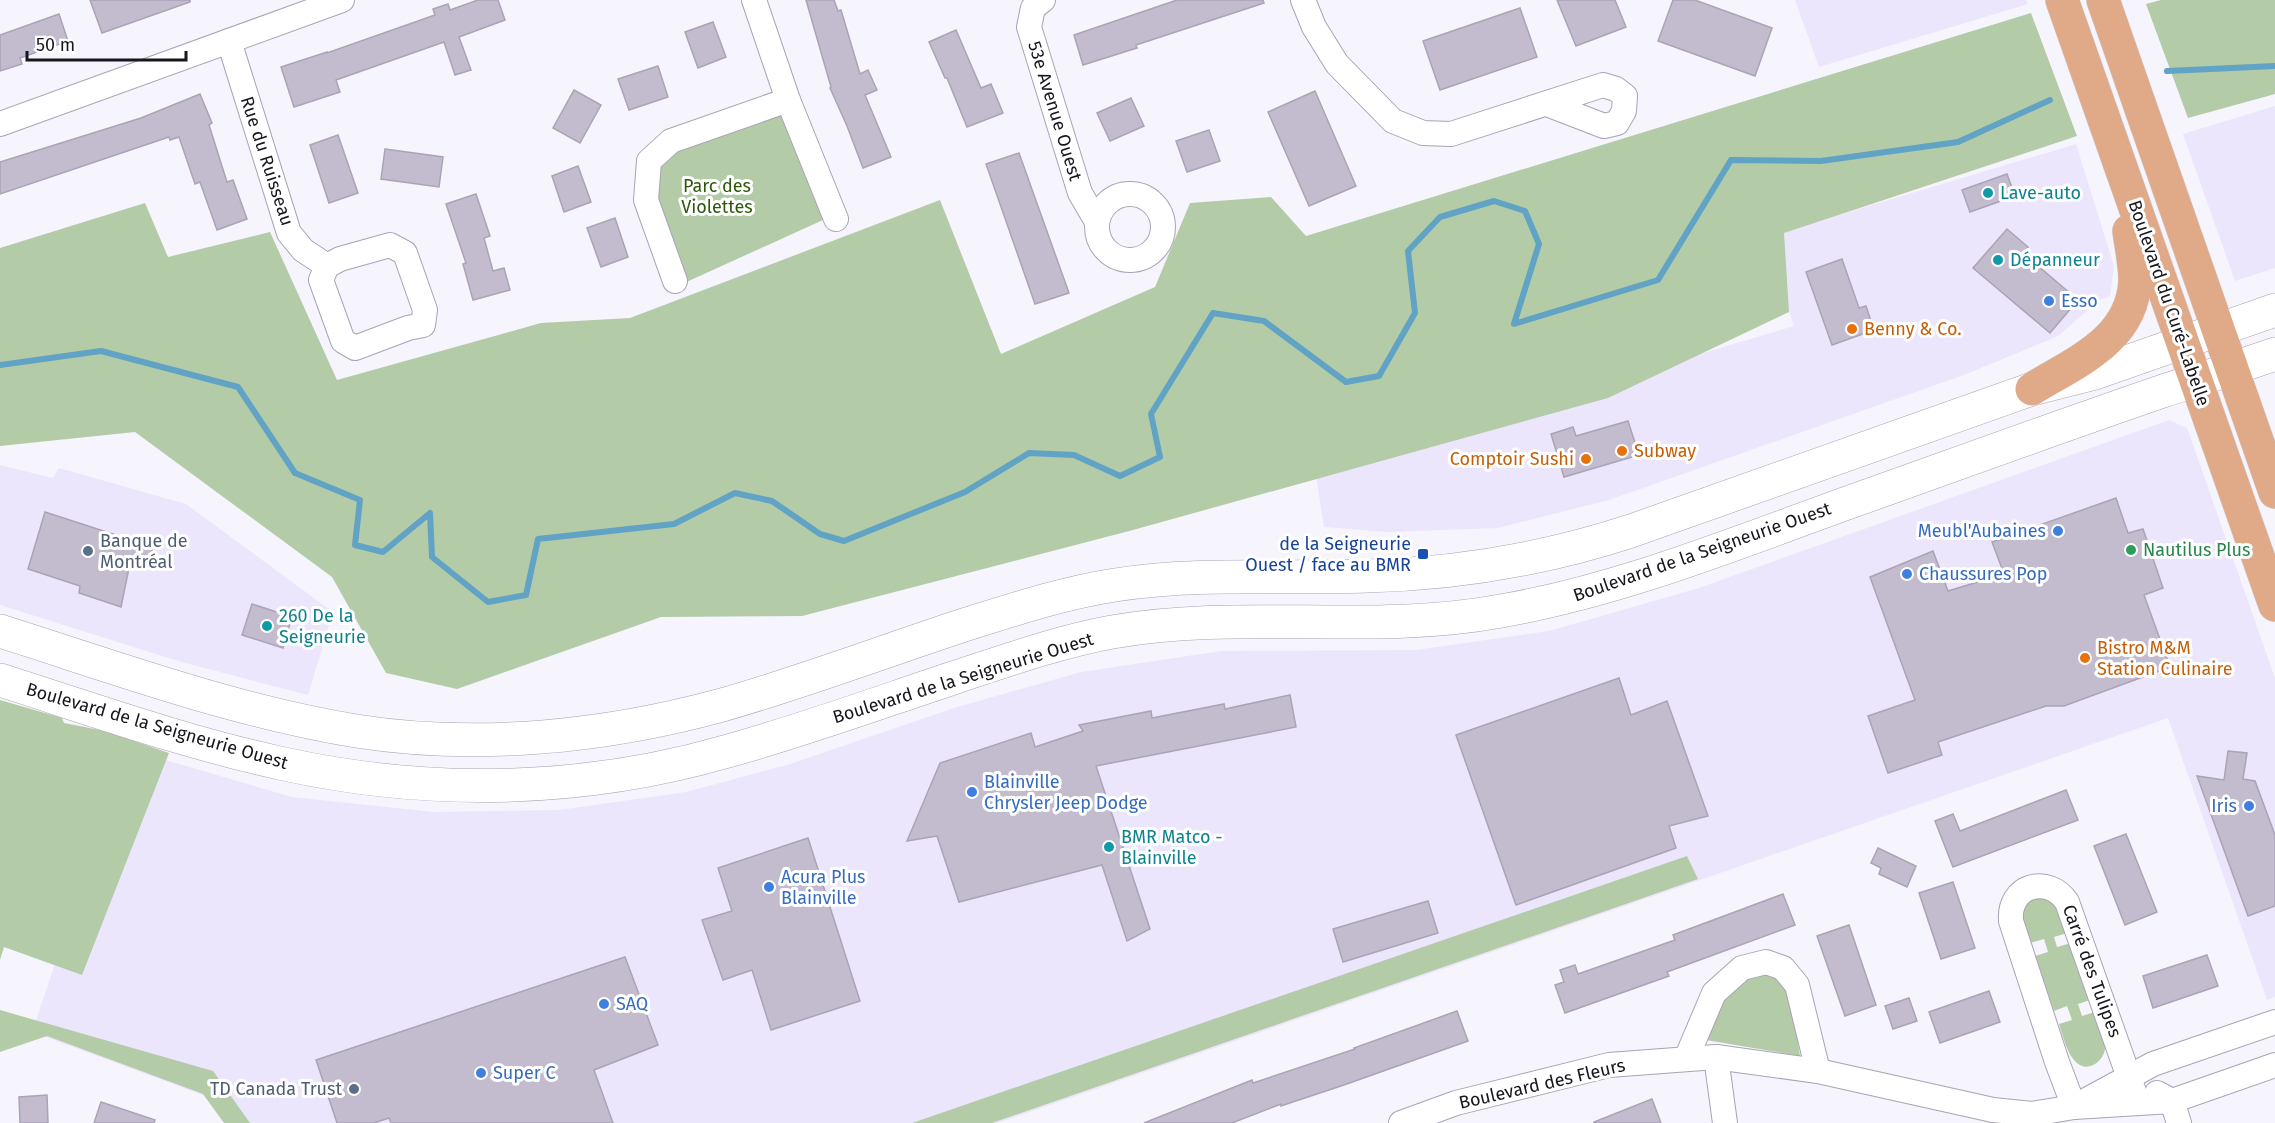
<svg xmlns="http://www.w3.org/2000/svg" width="2275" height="1123" font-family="'Fira Sans',sans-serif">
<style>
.built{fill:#ece6fc}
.green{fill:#b4cba8}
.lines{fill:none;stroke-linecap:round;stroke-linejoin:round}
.stream{stroke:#61a3c4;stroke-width:6}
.building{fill:#c3bbce;stroke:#aba3b6;stroke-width:1.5}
.minor-casing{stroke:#a8a3b6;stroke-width:26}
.secondary-casing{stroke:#a8a3b6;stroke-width:34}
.primary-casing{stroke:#d1d0d2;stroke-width:34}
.minor{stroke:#fff;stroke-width:24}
.secondary{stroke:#fff;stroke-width:33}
.primary{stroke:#e0aa89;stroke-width:33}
.culture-dot{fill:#0f9aa8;stroke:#fff;stroke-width:2}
.shop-dot{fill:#3f7fe0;stroke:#fff;stroke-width:2}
.food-dot{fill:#e8710a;stroke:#fff;stroke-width:2}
.leisure-dot{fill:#2e9e5b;stroke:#fff;stroke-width:2}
.service-dot{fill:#5c6f8a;stroke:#fff;stroke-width:2}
.transit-dot{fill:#1a4fb4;stroke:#fff;stroke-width:2}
.labels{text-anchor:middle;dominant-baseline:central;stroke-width:6;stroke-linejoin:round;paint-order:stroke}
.street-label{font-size:18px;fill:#17161d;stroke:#fff}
.park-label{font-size:18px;fill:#2d5709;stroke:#fff}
.culture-label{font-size:18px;fill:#0d838f;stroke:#fff;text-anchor:start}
.shop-label{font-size:18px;fill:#366cbe;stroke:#fff;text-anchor:start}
.food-label{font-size:18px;fill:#c56008;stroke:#fff;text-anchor:start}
.service-label{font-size:18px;fill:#4e5e75;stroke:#fff;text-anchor:start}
.transit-label{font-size:18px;fill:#164399;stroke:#fff;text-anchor:end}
.leisure-label{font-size:18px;fill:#27864d;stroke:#fff;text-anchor:start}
</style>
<rect width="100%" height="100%" fill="#f6f4fc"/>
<g class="built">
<path d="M1795,0H2026L2028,4L1819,67Z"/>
<path d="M2275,106V268L2235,281L2183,134Z"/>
<path d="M2076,144L2114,266L2110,296L2098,301L2058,336L1964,375L1609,500L1498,528L1389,532L1324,527L1314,463L1626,376L1794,326L1765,237Z"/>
<path d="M2169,420L2187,428L2275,678V997L2267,1000L2168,718L998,1123H227L208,1097L32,1032L128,749L292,797L434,812L559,810L686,792L790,764L954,708L1081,672L1221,651L1416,650L1549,631L1699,588Z"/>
<path d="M0,465L53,478L59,468L186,504L333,612L308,695L178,661L0,605Z"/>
</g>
<g class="green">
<path d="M2161,0H2275V94L2188,118L2146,4Z"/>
<path d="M2031,13L2077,136L1784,233L1789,312L1608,398L1133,530L802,616L661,617L457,689L386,673L332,577L135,432L0,446V248L145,203L168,257L270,232L337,380L541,323L630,318L940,200L1001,354L1155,287L1190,203L1271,197L1306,236Z"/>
<path d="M788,101L834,215L682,284L649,209L650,168L672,144Z"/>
<path d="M0,700L62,718L64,723L105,731L169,753L82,975L4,947L0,960Z"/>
<path d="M1687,856L1698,879L992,1123H912Z"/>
<path d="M2035,897L2053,900L2067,933L2054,937L2057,947L2071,943L2090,1000L2078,1004L2082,1016L2095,1012C2099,1023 2106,1037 2105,1048C2105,1054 2100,1061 2095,1064C2072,1077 2064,1039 2059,1024L2072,1020L2067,1006L2054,1011L2035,956L2048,952L2044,939L2030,943L2021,914L2028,901Z"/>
<path d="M1770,974L1790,990L1800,1056L1706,1040L1723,1002L1749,978Z"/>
<path d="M0,1010L213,1071L250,1123H224L203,1094L47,1036L0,1052Z"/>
</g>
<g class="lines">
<g class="stream">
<path d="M2167,71L2275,66"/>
<path d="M0,365L101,351L238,387L295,473L360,500L355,545L383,552L430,513L432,557L488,602L526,595L538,539L674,524L735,493L772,501L820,534L844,541L965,492L1029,453L1074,455L1120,476L1160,457L1151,414L1213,313L1264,321L1346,382L1379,376L1415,313L1408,251L1440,217L1494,201L1525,211L1539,244L1514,324L1658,280L1731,160L1821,161L1958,142L2050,100"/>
</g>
</g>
<g class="building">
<path d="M90,0H190V2L102,33Z"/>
<path d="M478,0H498L505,20L459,37L471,70L455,75L444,42L336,80L340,92L294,107L281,67L327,52V53L435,15L433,9L448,4L450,10Z"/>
<path d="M806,0H834L838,11L841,10L860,74L868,70L877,90L865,95L891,157L863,168L847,126L830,88L831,87Z"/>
<path d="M1177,0H1263L1264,3L1136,45L1137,48L1083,65L1074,35Z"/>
<path d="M1557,0H1615L1626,27L1576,46Z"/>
<path d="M1673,0H1695L1772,28L1755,76L1658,41Z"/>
<path d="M1520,8L1537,57L1440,90L1423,41Z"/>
<path d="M59,14L68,41L20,58L22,64L0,71V35Z"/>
<path d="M713,22L726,57L698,68L685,32Z"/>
<path d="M956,30L981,88L991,84L1003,113L967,127L947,78H945L929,42Z"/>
<path d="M658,66L668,97L629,110L618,79Z"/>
<path d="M574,90L601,105L580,143L553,128Z"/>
<path d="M1315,91L1356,186L1309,206L1268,112Z"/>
<path d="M200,94L212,123L209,125L227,182L233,180L247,219L217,230L200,182L195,184L179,137L170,140L169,137L0,194V162L141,118Z"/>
<path d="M1131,98L1144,126L1110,141L1097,113Z"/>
<path d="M1209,130L1220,161L1187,172L1176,141Z"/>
<path d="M338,135L358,193L329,203L310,145Z"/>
<path d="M385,149L443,157L439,187L381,179Z"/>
<path d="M1019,153L1069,293L1035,304L986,164Z"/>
<path d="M578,166L591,202L564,212L552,176Z"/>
<path d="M2007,174L2015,196L1970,212L1962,190Z"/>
<path d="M476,194L490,236L484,238L493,271L504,268L510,290L473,300L463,264L466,263L446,204Z"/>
<path d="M615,218L628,257L601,267L587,228Z"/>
<path d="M2007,229L2028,247L2023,253L2078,300L2050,333L1973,268Z"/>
<path d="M1842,259L1859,308L1866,306L1874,330L1832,345L1806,272Z"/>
<path d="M1628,421L1639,455L1564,477L1551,434L1573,427L1576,436Z"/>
<path d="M2116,498L2128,533L2143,529L2163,588L2144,595L2170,667L2064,706H2046L1938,742L1942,755L1888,773L1868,716L1915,700L1870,577L1933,551L1948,591L2004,574L1992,542Z"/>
<path d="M45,512L153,547L147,568L130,563L121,607L79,593L80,586L28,569Z"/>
<path d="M252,604L292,617L283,648L242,635Z"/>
<path d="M1619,678L1631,715L1667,701L1708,816L1669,826L1676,848L1516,905L1456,735Z"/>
<path d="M1290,695L1296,727L1096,766L1150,929L1127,941L1102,865L959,902L937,836L907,841L940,763L1031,733L1035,747L1083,731L1079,725L1151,711L1152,718L1224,704L1225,709Z"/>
<path d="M2228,751L2247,753L2243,779L2255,781L2275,835V906L2248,916L2197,776L2224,780Z"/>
<path d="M2066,790L2078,820L1953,867L1935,821L1953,814L1960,831Z"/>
<path d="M2126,834L2157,912L2125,925L2094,846Z"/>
<path d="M808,838L860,1001L771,1030L752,970L723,980L702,920L732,911L718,868Z"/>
<path d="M1878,848L1916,866L1907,887L1879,874L1881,868L1871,863Z"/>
<path d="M1953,882L1975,948L1941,959L1919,893Z"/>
<path d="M1783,894L1795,925L1667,972L1669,976L1565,1013L1555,985L1564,982L1560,970L1575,965L1578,974L1675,940L1673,935Z"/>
<path d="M1428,901L1438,933L1343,962L1333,929Z"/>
<path d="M1849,925L1876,1005L1845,1016L1817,936Z"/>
<path d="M2207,955L2218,986L2153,1008L2143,976Z"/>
<path d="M625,957L658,1045L594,1070L613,1123H391L389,1118L374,1123H337L316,1060Z"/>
<path d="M1989,991L2000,1022L1940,1043L1929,1012Z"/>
<path d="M1909,998L1917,1021L1893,1029L1885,1006Z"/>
<path d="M1457,1011L1468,1041L1341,1086L1281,1106V1104L1232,1123H1144L1252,1080L1253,1083L1355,1049L1354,1048Z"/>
<path d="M47,1095L48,1123H20L19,1097Z"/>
<path d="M1652,1099L1661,1123H1594V1122Z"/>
<path d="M101,1102L155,1120L154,1123H94Z"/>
</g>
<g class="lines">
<defs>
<g id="minor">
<path d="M754,0L788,100L836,219"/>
<path d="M1043,0L1033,8L1029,27L1080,193L1097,222"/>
<path d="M1303,0L1314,27L1337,64L1393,121L1423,133L1451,134L1603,85L1616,89L1625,96L1624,111L1617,123L1604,126L1547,104"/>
<path d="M229,41L289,233L303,250L327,266"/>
<path d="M0,124L342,0"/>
<circle cx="1130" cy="227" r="33"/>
<path d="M390,245L405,253L425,310L423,325L408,328L355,348L343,341L321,280L327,266L340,259Z"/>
<path d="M675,281L646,200L649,161L671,141L788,100"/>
<path d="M1716,1057L1725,1123"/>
<path d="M1686,1059L1714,993L1742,968L1766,962L1783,968L1797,985L1818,1071"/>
<path d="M2157,1093L2172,1101L2179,1123"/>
<path d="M2081,1103L2153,1064L2275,1022"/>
<path d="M2074,1107L2057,1062L2011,921C2008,885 2048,874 2067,902L2138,1103"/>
<path d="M1401,1123L1456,1103L1609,1065L1716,1057L1818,1071L1993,1110L2032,1114L2074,1107L2172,1101L2275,1065"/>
</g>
<g id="secondary">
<path d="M0,631C117,668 234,711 356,731C477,750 605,737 722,705C803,682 882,652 961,626C1012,610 1063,593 1115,585C1199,572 1283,579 1367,576C1457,574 1545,559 1631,531L2032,389L2095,373L2275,310"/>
<path d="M0,680C94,710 187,743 284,764C431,796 583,793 728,751C804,730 878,703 953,678C1005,661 1058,642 1112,632C1241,609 1372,635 1501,611C1621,590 1736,543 1850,502C1954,465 2058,427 2163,391C2200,379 2238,367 2275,354"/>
</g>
<g id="primary">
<path d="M2062,0L2275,605"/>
<path d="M2103,0L2275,492"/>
<path d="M2032,389C2076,362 2132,340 2135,281C2135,264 2131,247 2129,231"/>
</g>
</defs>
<use href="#minor" class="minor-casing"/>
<use href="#secondary" class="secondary-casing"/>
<use href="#primary" class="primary-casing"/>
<use href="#minor" class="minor"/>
<use href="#secondary" class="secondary"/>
<use href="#primary" class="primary"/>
</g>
<g class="culture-dot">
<circle cx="1988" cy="193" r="6"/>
<circle cx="1998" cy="260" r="6"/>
<circle cx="267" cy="626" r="6"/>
<circle cx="1109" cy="847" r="6"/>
</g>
<g class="shop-dot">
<circle cx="2049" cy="301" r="6"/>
<circle cx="2058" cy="531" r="6"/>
<circle cx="1907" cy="574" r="6"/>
<circle cx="972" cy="792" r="6"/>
<circle cx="2249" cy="806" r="6"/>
<circle cx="769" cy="887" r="6"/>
<circle cx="604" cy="1004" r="6"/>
<circle cx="481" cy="1073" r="6"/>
</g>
<g class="food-dot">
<circle cx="1852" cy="329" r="6"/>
<circle cx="1622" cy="451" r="6"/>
<circle cx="1586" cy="459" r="6"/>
<circle cx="2085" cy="658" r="6"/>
</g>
<circle class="leisure-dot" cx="2131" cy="550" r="6"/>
<g class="service-dot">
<circle cx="88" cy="551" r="6"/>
<circle cx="354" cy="1089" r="6"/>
</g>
<rect class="transit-dot" x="1417" y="548" width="12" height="12" rx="3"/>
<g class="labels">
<g class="street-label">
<text transform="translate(1055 111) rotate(73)">53e Avenue Ouest</text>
<text transform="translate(267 161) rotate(72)">Rue du Ruisseau</text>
<text transform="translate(2169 303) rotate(71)">Boulevard du Curé-Labelle</text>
<text transform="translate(1702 552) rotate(-19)">Boulevard de la Seigneurie Ouest</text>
<text transform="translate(963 678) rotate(-17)">Boulevard de la Seigneurie Ouest</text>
<text transform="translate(157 726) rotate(16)">Boulevard de la Seigneurie Ouest</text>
<text transform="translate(2092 971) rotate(70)">Carré des Tulipes</text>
<text transform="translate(1542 1084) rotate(-13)">Boulevard des Fleurs</text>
</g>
<g class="park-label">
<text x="717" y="186">Parc des<tspan x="717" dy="21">Violettes</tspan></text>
</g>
<g class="culture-label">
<text x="2000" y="193">Lave-auto</text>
<text x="2010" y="260">Dépanneur</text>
<text x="279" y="616">260 De la<tspan x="279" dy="21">Seigneurie</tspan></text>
<text x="1121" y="837">BMR Matco -<tspan x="1121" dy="21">Blainville</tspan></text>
</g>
<g class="shop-label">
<text x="2061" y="301">Esso</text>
<text x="2046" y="531" text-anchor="end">Meubl'Aubaines</text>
<text x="1919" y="574">Chaussures Pop</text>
<text x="984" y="782">Blainville<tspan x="984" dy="21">Chrysler Jeep Dodge</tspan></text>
<text x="2237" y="806" text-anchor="end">Iris</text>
<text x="781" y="877">Acura Plus<tspan x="781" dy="21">Blainville</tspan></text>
<text x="616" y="1004">SAQ</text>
<text x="493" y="1073">Super C</text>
</g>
<g class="food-label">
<text x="1864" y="329">Benny &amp; Co.</text>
<text x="1634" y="451">Subway</text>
<text x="1574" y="459" text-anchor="end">Comptoir Sushi</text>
<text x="2097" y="648">Bistro M&amp;M<tspan x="2097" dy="21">Station Culinaire</tspan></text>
</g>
<g class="service-label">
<text x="100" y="541">Banque de<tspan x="100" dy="21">Montréal</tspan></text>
<text x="342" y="1089" text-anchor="end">TD Canada Trust</text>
</g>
<g class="transit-label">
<text x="1411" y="544">de la Seigneurie<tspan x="1411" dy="21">Ouest / face au BMR</tspan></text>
</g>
<g class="leisure-label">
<text x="2143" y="550">Nautilus Plus</text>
</g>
</g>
<path d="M27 51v9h159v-9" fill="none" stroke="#17161d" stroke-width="3"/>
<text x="36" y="51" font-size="18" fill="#17161d" stroke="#ffffff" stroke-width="4.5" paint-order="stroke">50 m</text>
</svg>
